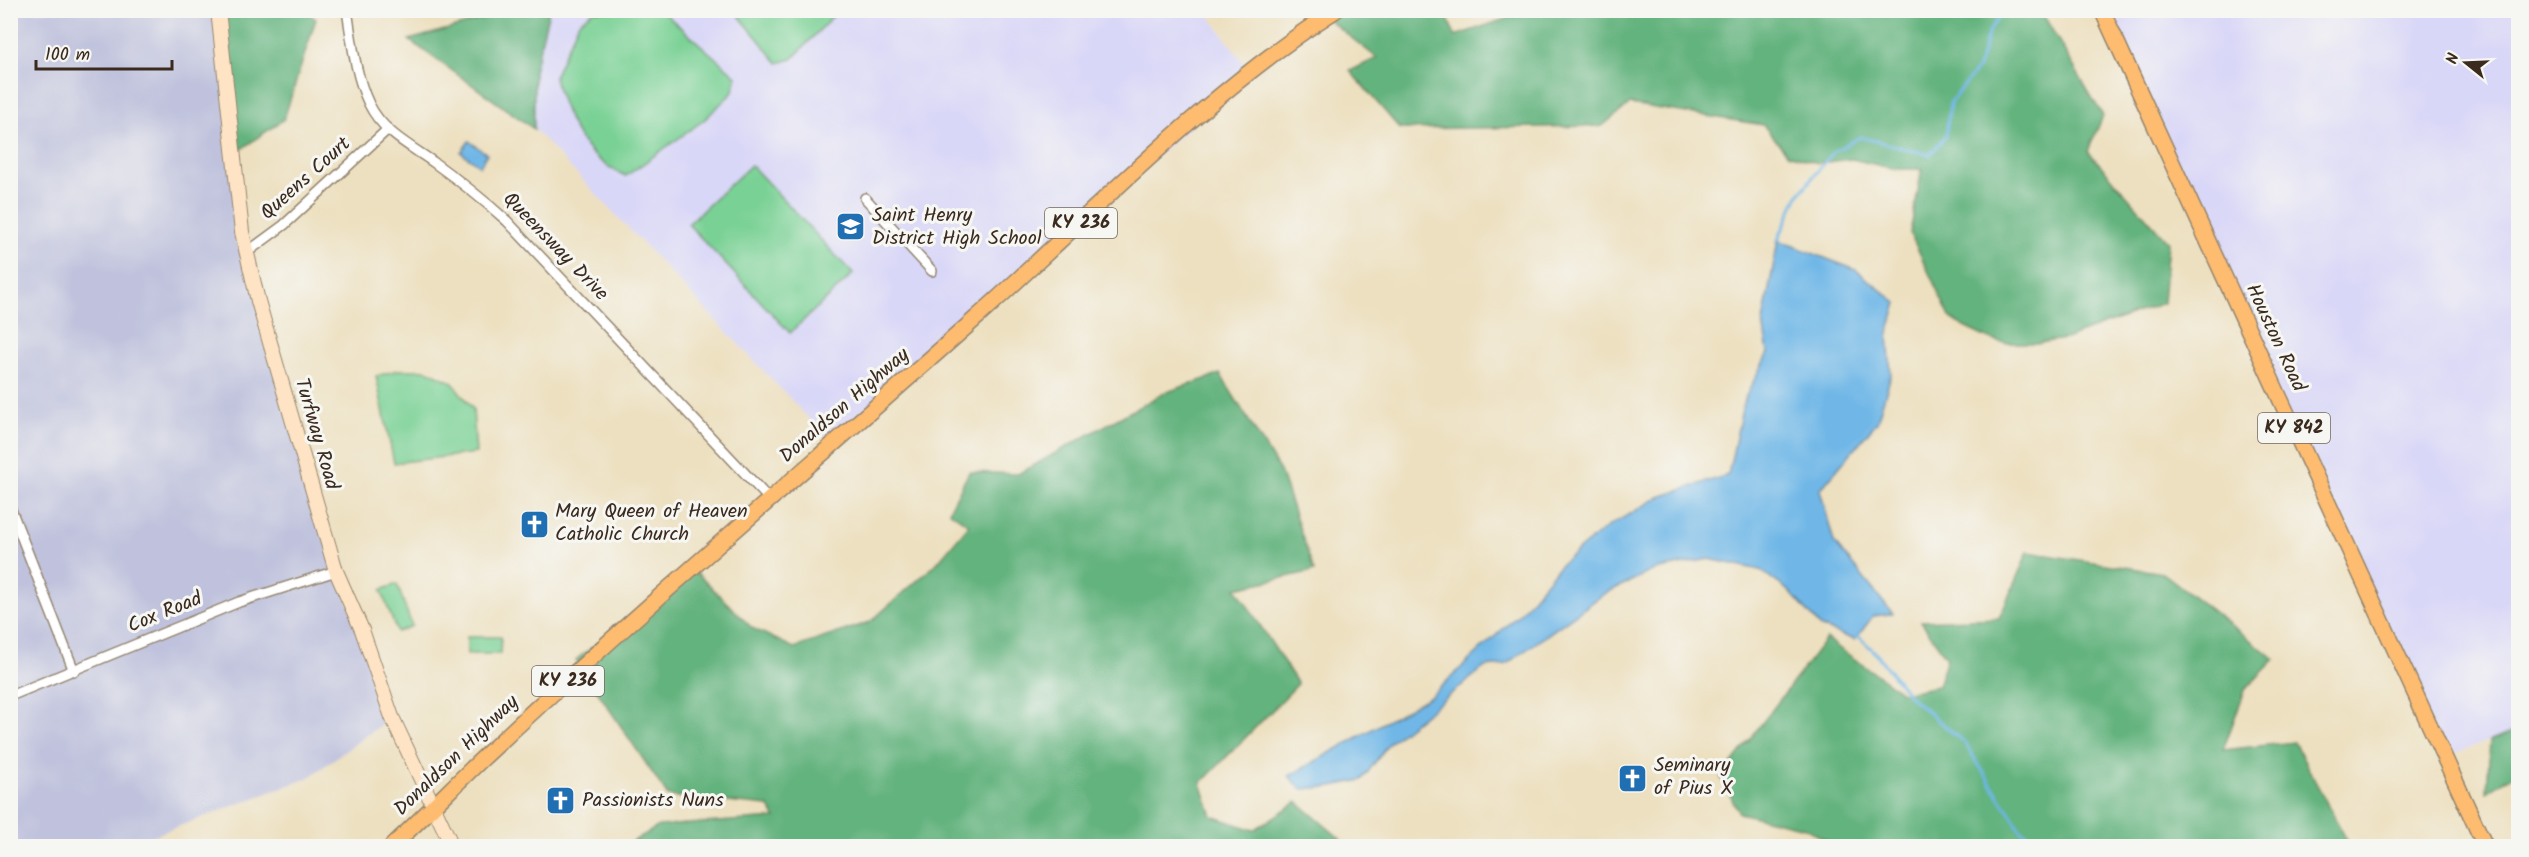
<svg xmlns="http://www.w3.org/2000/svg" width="2529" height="857" font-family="Kalam,sans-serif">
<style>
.built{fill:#d9d7f7}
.industrial{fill:#c0c2dd}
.green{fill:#7ad195;stroke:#5a7e5a;stroke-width:1.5}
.forest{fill:#63b37e;stroke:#4f6e4e;stroke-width:1.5}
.water{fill:#6fb7e7;stroke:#557082;stroke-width:1.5}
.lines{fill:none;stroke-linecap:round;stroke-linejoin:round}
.stream{stroke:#6fb7e7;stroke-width:3}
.street-casing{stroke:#94856f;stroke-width:12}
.secondary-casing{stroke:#94856f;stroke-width:16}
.primary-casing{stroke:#94856f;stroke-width:18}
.street{stroke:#fff;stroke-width:9}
.secondary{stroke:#fee4c5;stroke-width:14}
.primary{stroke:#fdbc6f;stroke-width:15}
.labels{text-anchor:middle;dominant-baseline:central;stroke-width:6;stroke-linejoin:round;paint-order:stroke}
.shield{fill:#f6f6f2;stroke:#73675e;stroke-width:1.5}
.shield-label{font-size:18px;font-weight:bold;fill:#3b2a1e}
.street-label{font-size:20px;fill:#3b2a1e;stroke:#f6f6f2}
.poi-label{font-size:20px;fill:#3b2a1e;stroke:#f6f6f2;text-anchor:start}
</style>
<rect width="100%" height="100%" fill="#f6f6f2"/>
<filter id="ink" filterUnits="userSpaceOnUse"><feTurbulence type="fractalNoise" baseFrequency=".0167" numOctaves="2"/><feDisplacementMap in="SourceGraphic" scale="12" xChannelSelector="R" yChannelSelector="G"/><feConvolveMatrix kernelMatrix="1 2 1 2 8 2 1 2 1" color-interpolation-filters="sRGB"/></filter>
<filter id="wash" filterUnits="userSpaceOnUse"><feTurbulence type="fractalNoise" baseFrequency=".008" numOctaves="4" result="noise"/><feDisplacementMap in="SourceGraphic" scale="24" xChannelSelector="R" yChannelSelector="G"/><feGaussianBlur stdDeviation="1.35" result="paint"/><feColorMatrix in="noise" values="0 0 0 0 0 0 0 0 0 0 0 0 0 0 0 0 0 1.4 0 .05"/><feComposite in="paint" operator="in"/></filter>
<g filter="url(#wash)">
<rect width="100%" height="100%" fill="#ede0c0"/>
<g class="built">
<path d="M512,10H1205L1251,73L833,444L534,129L409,40Z"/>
<path d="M2127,10L2518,11V730L2444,757L2107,21Z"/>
</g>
<path class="industrial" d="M10,11H218L242,232L336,571L392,717L308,778L126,846H11Z"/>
<g class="green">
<path d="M594,11H662L736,76L733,92L704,120L626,176C581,157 567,120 554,77L579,22Z"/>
<path d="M735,11H838L792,59L778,63Z"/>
<path d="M751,165L853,274L790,333L688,224Z"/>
<path d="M398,370H427L452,382L473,409L476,453L394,463L376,376Z"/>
<path d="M397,584L412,626L397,632L381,590Z"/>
<path d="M467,637H501L500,654H467Z"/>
</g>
<g class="forest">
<path d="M1336,10L1445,11L1455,36L1532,10L2041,11L2103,116L2088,151L2168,242L2163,303L2065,339L2038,343H2006L1989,339L1964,327L1950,317L1910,233L1922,169H1895L1852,159L1818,163L1788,154L1763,125L1630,104L1602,126L1400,129L1350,71L1377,58L1329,20Z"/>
<path d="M218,11H305L316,19L284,119L233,155Z"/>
<path d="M512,11H549L534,71V129L409,40Z"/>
<path d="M1220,374L1280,471L1314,571L1236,588L1298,684L1201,783L1212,816L1254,830L1297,802L1349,846H625L659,826L776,818L768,806L668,796L576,660L692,568L752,628L794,648L870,622L936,564L969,525L949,511L969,472L1018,474L1164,393Z"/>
<path d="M2028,552L2163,573L2275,659L2245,690L2223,750L2294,742L2350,846H1837L1805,828L1739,813L1721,777L1826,639L1903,693L1938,686L1947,658L1921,621L1999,618Z"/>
<path d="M2518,730V771L2487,792L2490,740Z"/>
</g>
<g class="water">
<path d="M469,141L487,154L480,166L461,152Z"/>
<path d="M1778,240L1856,270L1897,303L1888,334L1891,375L1877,422L1820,490L1834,542L1893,614L1873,616L1855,640L1821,627L1790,592L1760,570L1709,559L1654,570L1604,594L1505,665L1485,667L1390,742L1362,780L1327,787L1301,789L1289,776L1431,696L1521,612L1561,564L1607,527L1659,497L1728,475L1744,400L1768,353L1763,322Z"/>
</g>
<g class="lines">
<g class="stream">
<path d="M1778,240L1797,197L1833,152L1860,137L1930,155L1946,135L1950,103L1978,68L1989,31L2004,10"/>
<path d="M1858,636L1874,651L1910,697L1964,742L2022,832L2045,846"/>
</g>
</g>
</g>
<g filter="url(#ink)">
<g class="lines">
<defs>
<g id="street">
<path d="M347,10C352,41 355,75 369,104C383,133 411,146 436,164C461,182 485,201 507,221L770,500"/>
<path d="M865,198L932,271"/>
<path d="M246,253L284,225L388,129"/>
<path d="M10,507L74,671"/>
<path d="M10,696L239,602L336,571"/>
</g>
<path id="secondary" d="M218,10L242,232L258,301L336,571L362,630L392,717L452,846"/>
<g id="primary">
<path d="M2102,10L2485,846"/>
<path d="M392,846C428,813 461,778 497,745C652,599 816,461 975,319C1090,216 1206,93 1336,10"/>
</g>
</defs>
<use href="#street" class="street-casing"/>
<use href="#secondary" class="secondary-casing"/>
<use href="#primary" class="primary-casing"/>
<use href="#street" class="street"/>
<use href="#secondary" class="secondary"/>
<use href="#primary" class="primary"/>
</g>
</g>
<defs>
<symbol id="school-square" viewBox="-11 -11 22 22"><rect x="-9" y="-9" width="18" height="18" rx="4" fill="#1f6fb2" stroke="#f6f6f2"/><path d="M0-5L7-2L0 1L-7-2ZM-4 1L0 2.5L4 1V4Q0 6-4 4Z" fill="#fff"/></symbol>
<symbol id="church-square" viewBox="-11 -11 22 22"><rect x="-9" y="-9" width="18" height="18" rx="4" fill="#1f6fb2" stroke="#f6f6f2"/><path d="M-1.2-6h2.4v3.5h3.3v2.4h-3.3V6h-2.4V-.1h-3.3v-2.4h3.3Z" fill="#fff"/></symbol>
</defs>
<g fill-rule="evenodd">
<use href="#school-square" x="834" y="210" width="33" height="33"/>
<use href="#church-square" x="518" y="508" width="33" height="33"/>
<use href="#church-square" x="1616" y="762" width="33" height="33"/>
<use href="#church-square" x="544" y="784" width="33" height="33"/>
</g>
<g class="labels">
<g class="shield">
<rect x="1045" y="208" width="72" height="30" rx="4.5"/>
<rect x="2258" y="413" width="72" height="30" rx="4.5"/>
<rect x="532" y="666" width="72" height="30" rx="4.5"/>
</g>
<g class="shield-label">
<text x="1081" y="223">KY 236</text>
<text x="2294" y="428">KY 842</text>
<text x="568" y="681">KY 236</text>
</g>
<g class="street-label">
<text transform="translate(306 179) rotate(-42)">Queens Court</text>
<text transform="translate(555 247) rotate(46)">Queensway Drive</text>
<text transform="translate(2275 338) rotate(65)">Houston Road</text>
<text transform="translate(845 406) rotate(-41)">Donaldson Highway</text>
<text transform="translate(316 434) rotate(74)">Turfway Road</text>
<text transform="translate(165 613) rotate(-22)">Cox Road</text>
<text transform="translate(457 756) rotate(-44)">Donaldson Highway</text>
</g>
<g class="poi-label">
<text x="872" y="216">Saint Henry<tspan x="872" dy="23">District High School</tspan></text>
<text x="555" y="512">Mary Queen of Heaven<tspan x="555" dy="23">Catholic Church</tspan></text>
<text x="1654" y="766">Seminary<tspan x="1654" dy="23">of Pius X</tspan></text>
<text x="582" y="801">Passionists Nuns</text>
</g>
</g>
<rect width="2529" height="857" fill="none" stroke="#f6f6f2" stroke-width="36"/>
<g transform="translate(2466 63) rotate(288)" stroke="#f6f6f2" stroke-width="4.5" paint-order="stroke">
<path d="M0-4.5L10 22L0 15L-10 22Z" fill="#3b2a1e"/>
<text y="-9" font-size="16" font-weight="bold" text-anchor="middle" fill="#3b2a1e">N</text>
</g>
<path d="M36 60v9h136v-9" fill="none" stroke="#3b2a1e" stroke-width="3"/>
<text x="45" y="60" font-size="18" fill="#3b2a1e" stroke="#f6f6f2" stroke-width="4.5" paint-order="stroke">100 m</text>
</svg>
